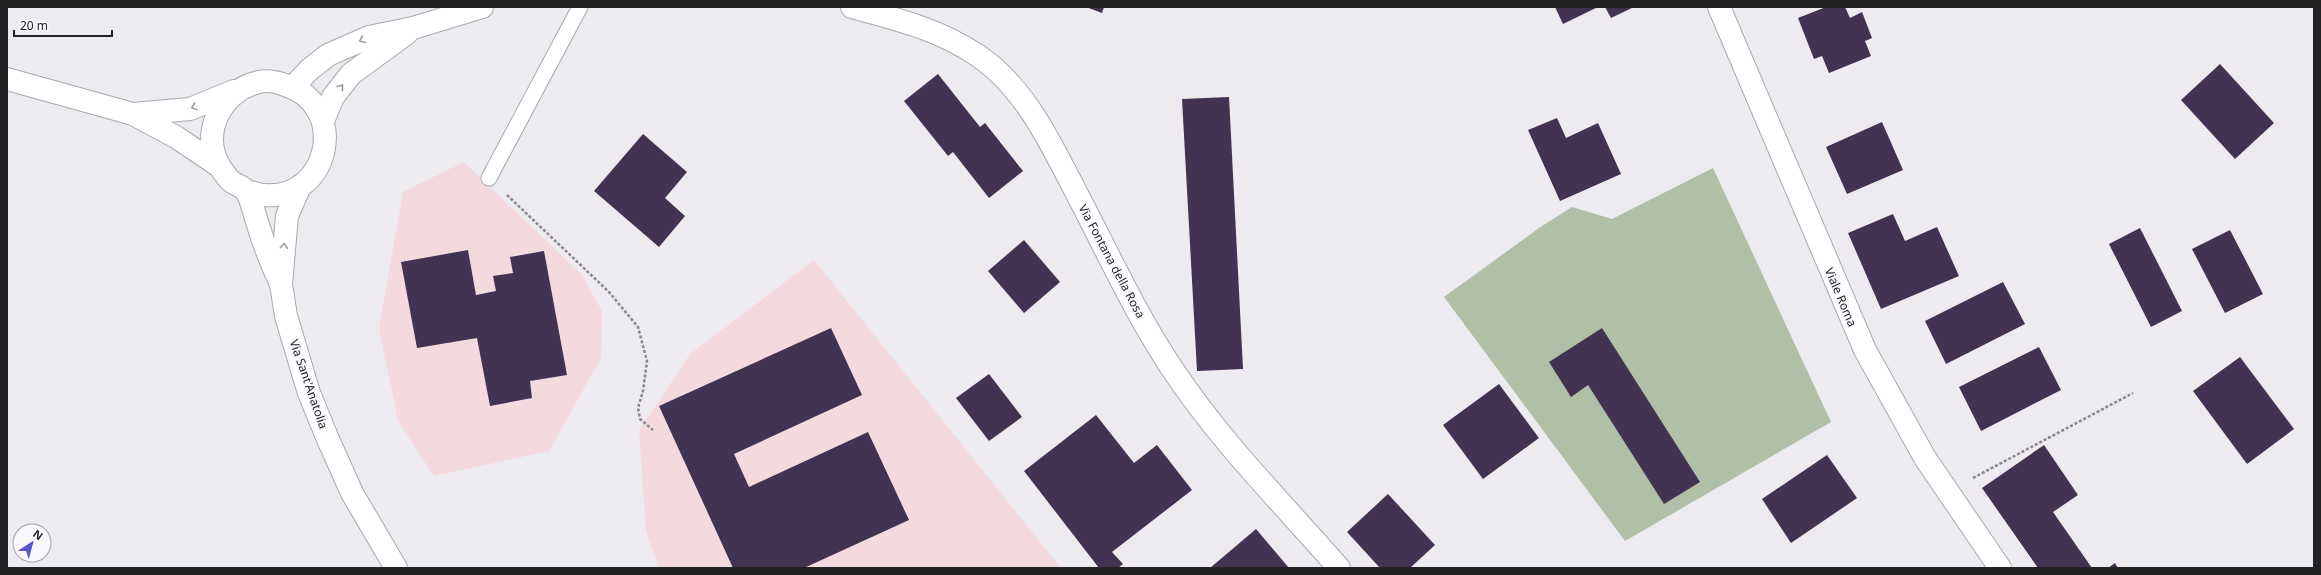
<svg xmlns="http://www.w3.org/2000/svg" width="2321" height="575" font-family="'Noto Sans',sans-serif">
<style>
.education{fill:#f4dadf}
.green{fill:#b0bfa6}
.building{fill:#413351}
.lines{fill:none;stroke-linecap:round;stroke-linejoin:round}
.service-casing{stroke:#aaa7ae;stroke-width:17}
.secondary-casing{stroke:#aaa7ae;stroke-width:24}
.primary-casing{stroke:#aaa7ae;stroke-width:24}
.path{stroke:#89878b;stroke-width:2.5;stroke-dasharray:3 2;stroke-linecap:butt}
.service{stroke:#fff;stroke-width:15}
.secondary{stroke:#fff;stroke-width:22}
.primary{stroke:#fff;stroke-width:22}
.oneway{stroke:#9c9c9c}
.labels{text-anchor:middle;dominant-baseline:central;stroke-width:4;stroke-linejoin:round;paint-order:stroke}
.street-label{font-size:12px;fill:#232224;stroke:#faf7fe}
</style>
<rect width="100%" height="100%" fill="#edeaf0"/>
<g class="education">
<path d="M464,162L582,275L602,311L601,358L549,451L434,476L398,421L379,328L403,192Z"/>
<path d="M814,260L1061,568H659L646,531L639,431L690,354Z"/>
</g>
<path class="green" d="M1713,168L1831,422L1625,541L1444,297L1539,228L1572,207L1612,219Z"/>
<g class="building">
<path d="M1086,7H1104L1102,13Z"/>
<path d="M1555,7H1598L1563,24Z"/>
<path d="M1605,7H1634L1611,18Z"/>
<path d="M1826,7H1845L1850,18L1862,12L1872,38L1865,41L1871,56L1829,73L1822,56L1814,59L1798,18Z"/>
<path d="M2220,64L2274,123L2235,159L2181,100Z"/>
<path d="M938,74L980,127L985,123L1023,171L989,198L953,152L948,156L904,101Z"/>
<path d="M1229,97L1243,369L1197,371L1182,99Z"/>
<path d="M1557,118L1566,138L1598,123L1621,174L1560,201L1528,130Z"/>
<path d="M1882,122L1903,170L1847,194L1826,147Z"/>
<path d="M643,134L687,172L665,198L685,216L659,247L594,191Z"/>
<path d="M1893,214L1905,241L1937,227L1959,276L1881,309L1848,233Z"/>
<path d="M2140,228L2182,311L2151,327L2109,244Z"/>
<path d="M2230,230L2263,294L2225,313L2192,249Z"/>
<path d="M1024,240L1060,282L1024,313L988,271Z"/>
<path d="M468,250L476,295L496,291L493,276L513,273L510,257L544,251L567,375L530,381L532,398L490,406L477,338L417,348L401,262Z"/>
<path d="M2003,282L2025,324L1946,364L1925,321Z"/>
<path d="M831,328L862,395L734,454L749,487L868,432L909,520L804,568H733L659,406Z"/>
<path d="M1602,328L1700,482L1664,504L1588,385L1571,397L1549,362Z"/>
<path d="M2039,347L2061,390L1981,431L1959,387Z"/>
<path d="M2240,357L2294,429L2247,464L2193,391Z"/>
<path d="M989,374L1022,417L989,441L956,398Z"/>
<path d="M1499,384L1539,438L1483,479L1443,425Z"/>
<path d="M1096,415L1134,463L1157,445L1192,490L1112,552L1123,564L1118,568H1099L1024,471Z"/>
<path d="M2044,445L2078,495L2053,512L2092,568H2038L1982,488Z"/>
<path d="M1827,455L1857,498L1791,543L1762,499Z"/>
<path d="M1388,494L1435,545L1410,568H1380L1347,532Z"/>
<path d="M1256,529L1289,568H1210Z"/>
<path d="M2115,563L2118,568H2108Z"/>
</g>
<g class="lines">
<defs>
<path id="service" d="M489,178L580,7"/>
<g id="secondary">
<path d="M852,7C896,19 938,29 977,55C1025,87 1051,144 1077,194C1108,253 1136,315 1173,370C1220,441 1283,504 1339,568"/>
<path d="M7,79L133,114L176,137L219,166"/>
<path d="M293,87L309,70L328,55L369,37L413,28L482,7"/>
<path d="M133,114L190,109L234,91"/>
<path d="M323,121L333,97L351,74L407,33"/>
<path d="M300,186L287,216L281,284L286,316L309,393L327,437L352,493L396,568"/>
<path d="M246,191C252,192 258,195 264,195C330,201 350,105 285,85C277,82 267,80 259,82C222,90 199,133 220,167C223,171 227,178 231,181C235,185 243,186 246,191C251,197 255,217 258,225C264,245 272,265 281,284"/>
</g>
<path id="primary" d="M1719,7L1865,350L1925,458L2000,568"/>
</defs>
<use href="#service" class="service-casing"/>
<use href="#secondary" class="secondary-casing"/>
<use href="#primary" class="primary-casing"/>
<g class="path">
<path d="M507,195L609,292L638,327L647,361L643,391L638,408L640,419L653,430"/>
<path d="M1973,478L2133,393"/>
</g>
<use href="#service" class="service"/>
<use href="#secondary" class="secondary"/>
<use href="#primary" class="primary"/>
</g>
<defs><path id="oneway-chevron" d="M-2-3.5L2.5 0L-2 3.5" fill="none" stroke-width="1.6" stroke-linecap="round" stroke-linejoin="round"/></defs>
<g class="oneway">
<use href="#oneway-chevron" transform="translate(362 40) rotate(157)"/>
<use href="#oneway-chevron" transform="translate(341 87) rotate(-52)"/>
<use href="#oneway-chevron" transform="translate(194 107) rotate(161)"/>
<use href="#oneway-chevron" transform="translate(284 246) rotate(-85)"/>
</g>
<g class="labels">
<g class="street-label">
<text transform="translate(1112 261) rotate(62)">Via Fontana della Rosa</text>
<text transform="translate(1841 297) rotate(67)">Viale Roma</text>
<text transform="translate(309 384) rotate(71)">Via Sant'Anatolia</text>
</g>
</g>
<rect width="2321" height="575" fill="none" stroke="#232224" stroke-width="16"/>
<g transform="translate(32 543) rotate(36)"><circle r="19" fill="#faf7fe" stroke="#a4a2a7"/>
<path d="M0-3L7 15L0 10L-7 15Z" fill="#5556cd"/>
<text y="-6" font-size="11" font-weight="bold" text-anchor="middle" fill="#232224">N</text>
</g>
<path d="M14 30v6h98v-6" fill="none" stroke="#232224" stroke-width="2"/>
<text x="20" y="30" font-size="12" fill="#232224" stroke="#faf7fe" stroke-width="3" paint-order="stroke">20 m</text>
</svg>
